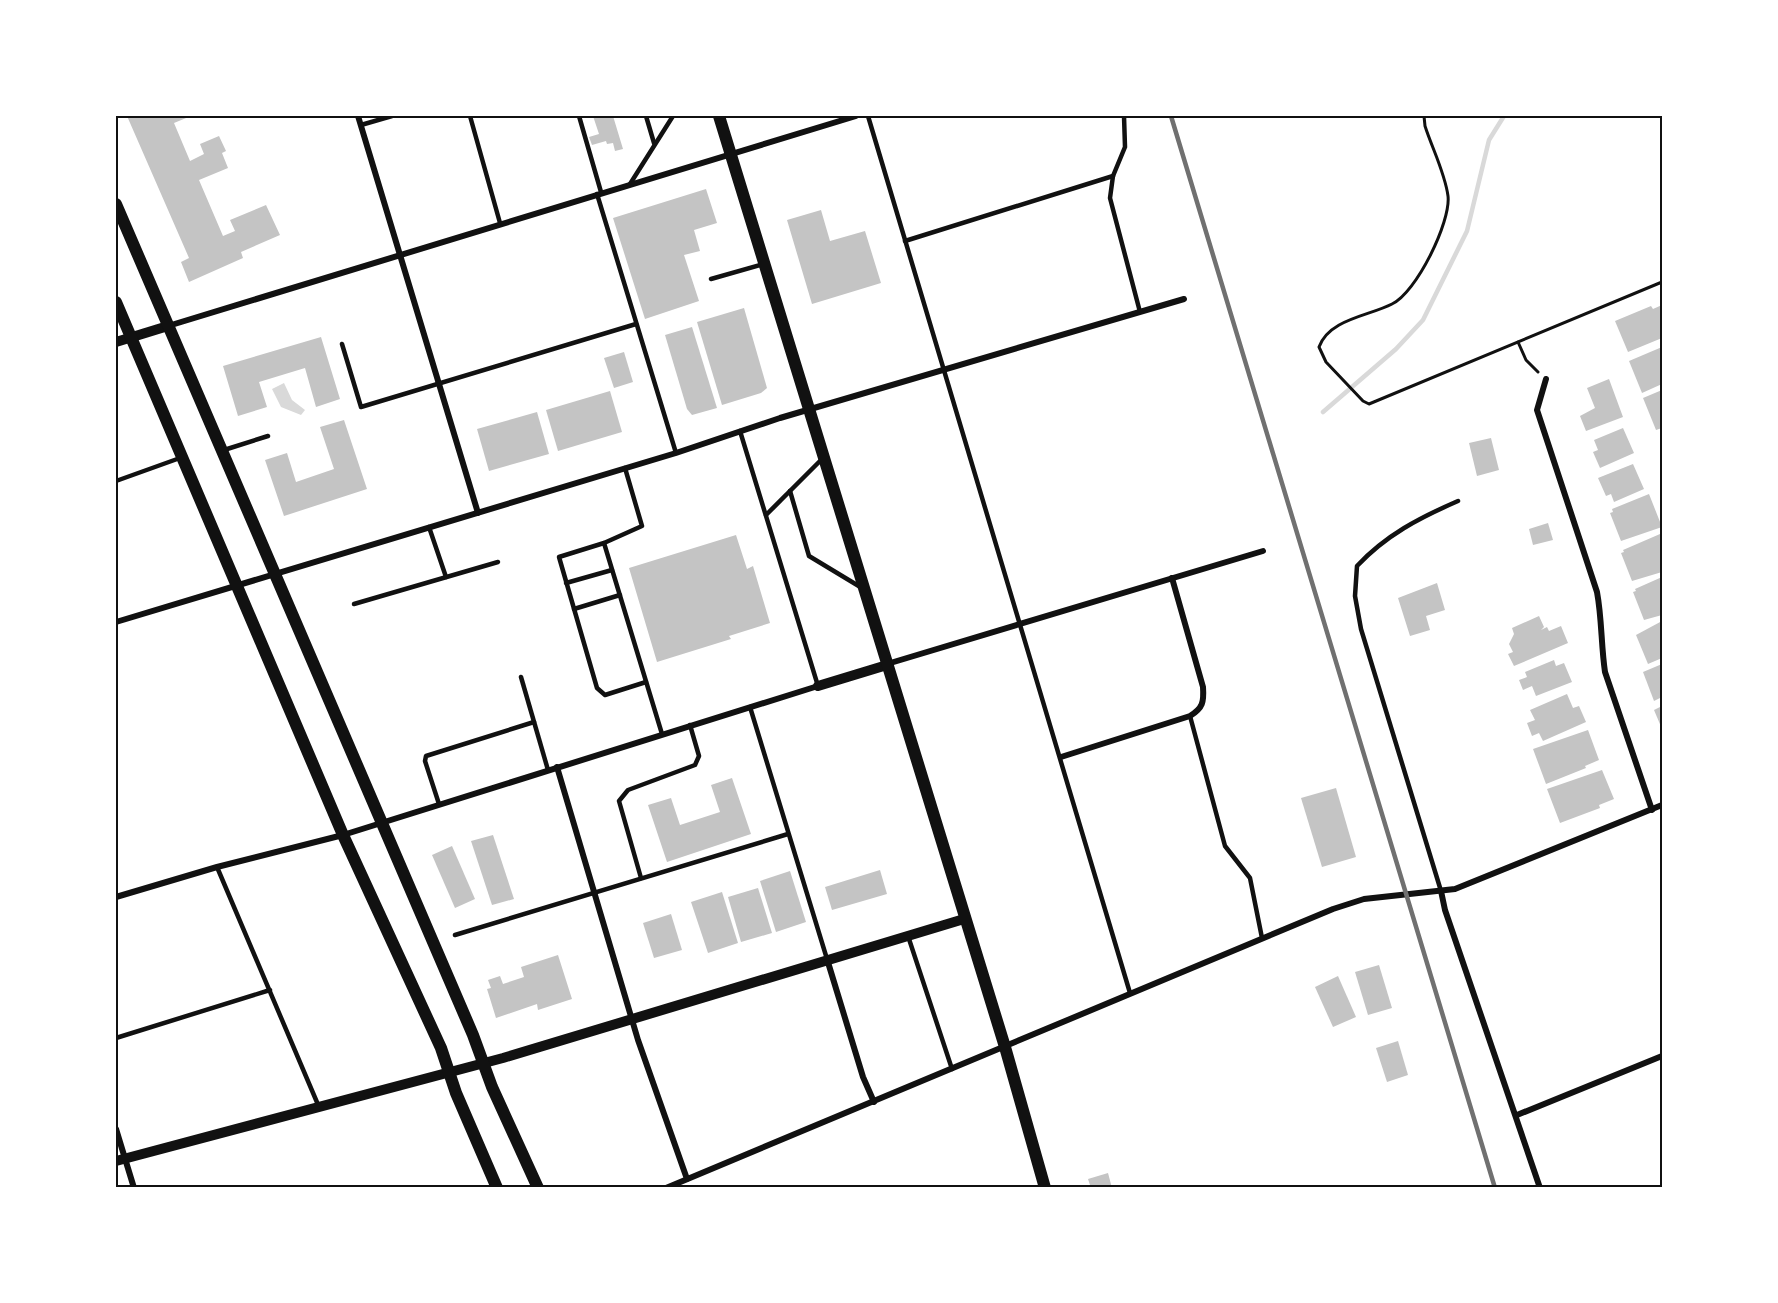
<svg xmlns="http://www.w3.org/2000/svg" width="1778" height="1303" font-family="Helvetica,sans-serif">
<style>
.water{fill:#d9d9d9}
.lines{fill:none;stroke-linecap:round;stroke-linejoin:round}
.stream{stroke:#d9d9d9;stroke-width:4.5}
.building{fill:#c4c4c4}
.path{stroke:#111;stroke-width:3}
.service{stroke:#111;stroke-width:4.5}
.minor{stroke:#111;stroke-width:6}
.tertiary{stroke:#111;stroke-width:10}
.secondary{stroke:#111;stroke-width:12}
.rail{stroke:#707070;stroke-width:4.5}
.neatline{fill:none;stroke:#111;stroke-width:2}
</style>
<rect width="100%" height="100%" fill="#fff"/>
<path class="water" d="M284,383L292,400L305,410L301,415L281,407L272,389Z"/>
<g class="lines">
<path class="stream" d="M1323,412L1396,349L1423,320L1467,231L1489,140L1504,116"/>
</g>
<g class="building">
<path d="M127,116H191L174,123L190,161L204,154L200,144L219,136L226,151L222,153L228,168L199,180L223,236L235,231L230,220L266,205L280,235L241,252L243,258L189,282L181,262L189,258Z"/>
<path d="M593,116H613L623,149L615,151L613,143L607,144L606,141L592,145L589,137L599,134Z"/>
<path d="M706,189L717,223L694,230L700,251L684,255L699,301L645,319L613,218Z"/>
<path d="M821,210L830,241L865,231L881,283L812,304L787,220Z"/>
<path d="M1662,305V338L1628,352L1615,321L1651,306L1653,309Z"/>
<path d="M744,308L767,388L761,393L722,405L697,322Z"/>
<path d="M692,327L717,408L692,415L687,409L665,335Z"/>
<path d="M321,337L340,399L316,407L305,368L259,382L267,407L238,416L223,366Z"/>
<path d="M1662,347V384L1642,393L1629,361Z"/>
<path d="M624,352L633,382L614,388L604,358Z"/>
<path d="M1609,379L1623,417L1586,431L1580,416L1595,408L1587,388Z"/>
<path d="M1662,390V428L1656,430L1643,398Z"/>
<path d="M610,391L622,432L558,451L546,410Z"/>
<path d="M537,412L549,454L489,471L477,429Z"/>
<path d="M344,420L367,489L284,516L265,460L287,453L296,482L334,469L320,427Z"/>
<path d="M1623,428L1634,453L1600,468L1593,452L1598,450L1594,440Z"/>
<path d="M1491,438L1499,470L1477,476L1469,443Z"/>
<path d="M1633,464L1644,489L1614,502L1611,494L1606,496L1598,478Z"/>
<path d="M1649,494L1662,527L1621,541L1610,513L1613,512L1612,509Z"/>
<path d="M1548,523L1553,540L1533,545L1529,529Z"/>
<path d="M1660,534L1662,572L1632,581L1621,553L1624,552L1623,550Z"/>
<path d="M736,535L747,569L753,566L770,623L729,636L731,639L657,662L629,568Z"/>
<path d="M1662,577V615L1644,620L1633,592L1636,591L1635,589Z"/>
<path d="M1437,583L1445,610L1426,616L1430,630L1410,636L1398,598Z"/>
<path d="M1539,616L1544,627L1541,630L1547,627L1549,631L1561,626L1568,643L1514,666L1508,654L1513,652L1509,644L1514,634L1512,628Z"/>
<path d="M1662,621V658L1648,664L1636,635Z"/>
<path d="M1554,660L1556,666L1564,663L1572,682L1536,696L1532,686L1523,690L1519,680L1527,677L1525,672Z"/>
<path d="M1662,664V697L1654,701L1643,672Z"/>
<path d="M1567,694L1573,708L1579,706L1586,722L1543,741L1539,733L1532,736L1527,723L1535,720L1530,710Z"/>
<path d="M1662,706V729L1654,710Z"/>
<path d="M1588,730L1599,760L1585,766L1586,768L1546,784L1533,749Z"/>
<path d="M1602,770L1614,799L1599,805L1600,808L1560,823L1547,789Z"/>
<path d="M732,778L751,834L667,862L648,805L671,798L680,825L720,812L711,785Z"/>
<path d="M1336,788L1356,857L1322,867L1301,798Z"/>
<path d="M493,835L514,899L492,905L471,841Z"/>
<path d="M452,846L475,899L455,908L432,855Z"/>
<path d="M880,870L887,894L832,910L825,887Z"/>
<path d="M790,871L806,922L776,932L760,881Z"/>
<path d="M758,888L772,933L741,942L728,897Z"/>
<path d="M722,892L738,943L708,953L691,902Z"/>
<path d="M671,914L682,950L654,958L643,923Z"/>
<path d="M558,955L572,999L538,1010L537,1004L496,1018L487,989L491,988L488,980L500,976L503,984L524,977L521,967Z"/>
<path d="M1379,965L1392,1008L1368,1015L1355,972Z"/>
<path d="M1338,976L1356,1017L1333,1027L1315,987Z"/>
<path d="M1398,1041L1408,1075L1387,1082L1376,1048Z"/>
<path d="M1108,1173L1112,1188H1091L1088,1179Z"/>
</g>
<g class="lines">
<g class="path">
<path d="M1424,116L1425,126C1432,148 1445,173 1448,196C1451,222 1416,293 1392,304C1369,316 1329,319 1319,347L1326,362L1363,401L1369,404L1662,282"/>
<path d="M1518,342L1526,360L1538,372"/>
</g>
<g class="service">
<path d="M470,116L500,223"/>
<path d="M579,116L601,192"/>
<path d="M646,116L654,143"/>
<path d="M868,116L1130,993"/>
<path d="M1124,116L1125,147L1113,176L1110,198L1140,312"/>
<path d="M361,125L392,116"/>
<path d="M630,184L673,116"/>
<path d="M597,194L676,453"/>
<path d="M905,241L1113,176"/>
<path d="M711,279L764,264"/>
<path d="M342,344L361,407L636,324"/>
<path d="M740,431L818,686"/>
<path d="M224,450L268,436"/>
<path d="M625,468L642,526L604,543L662,734"/>
<path d="M116,481L180,458"/>
<path d="M790,491L809,556L862,588"/>
<path d="M766,515L821,460"/>
<path d="M429,527L446,577"/>
<path d="M604,543L559,557L597,688L605,695L646,682"/>
<path d="M566,583L612,570"/>
<path d="M354,604L498,562"/>
<path d="M574,609L620,595"/>
<path d="M521,677L548,770"/>
<path d="M750,707L827,959"/>
<path d="M1190,716L1225,846L1250,878L1262,938"/>
<path d="M439,804L425,761L426,756L534,722"/>
<path d="M217,867L319,1107"/>
<path d="M641,878L619,801L628,790L695,765L699,756L690,725"/>
<path d="M1441,891L1361,629L1355,596L1357,566C1386,535 1419,518 1458,501"/>
<path d="M455,935L788,834"/>
<path d="M908,936L952,1069"/>
<path d="M116,1038L270,990"/>
</g>
<g class="minor">
<path d="M358,116L478,513"/>
<path d="M168,326L856,116"/>
<path d="M1546,379L1537,410L1597,592C1602,619 1601,645 1605,672L1652,810"/>
<path d="M116,622L676,453L780,418L1184,299"/>
<path d="M887,664L1263,551"/>
<path d="M1061,757L1190,716C1203,708 1204,702 1203,687L1172,578"/>
<path d="M557,767L638,1040L687,1179"/>
<path d="M1441,891L1445,910L1540,1188"/>
<path d="M116,897L217,867L343,835L818,686"/>
<path d="M827,959L863,1077L874,1102"/>
<path d="M1517,1115L1662,1056"/>
<path d="M116,1129L134,1188"/>
<path d="M666,1188L1333,909L1364,899L1455,889L1662,805"/>
</g>
<g class="tertiary">
<path d="M116,342L168,326"/>
<path d="M818,686L887,665"/>
<path d="M116,1161L503,1058L964,919"/>
</g>
<g class="secondary">
<path d="M719,116L1005,1047L1045,1188"/>
<path d="M116,204L473,1035L492,1087L538,1188"/>
<path d="M116,302L343,835L441,1048L456,1093L497,1188"/>
</g>
<path class="rail" d="M1171,116L1495,1188"/>
</g>
<rect width="1778" height="1303" fill="none" stroke="#ffffff" stroke-width="234"/>
<rect x="117" y="117" width="1544" height="1069" class="neatline"/>
</svg>
